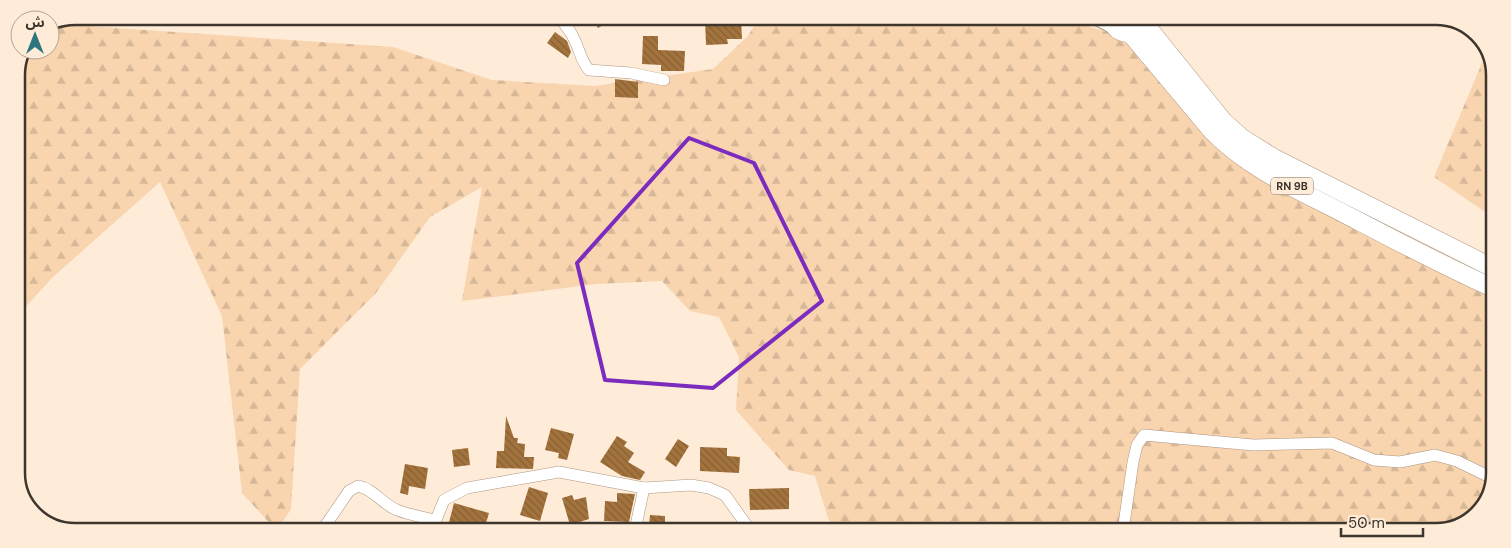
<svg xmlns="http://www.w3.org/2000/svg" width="1511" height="548" font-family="'DM Sans','Noto Sans Arabic',sans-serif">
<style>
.forest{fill:url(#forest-firs)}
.building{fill:url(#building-back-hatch)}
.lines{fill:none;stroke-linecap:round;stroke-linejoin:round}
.minor-casing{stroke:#ac9680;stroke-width:12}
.secondary-casing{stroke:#ac9680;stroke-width:18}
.primary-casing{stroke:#ac9680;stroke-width:19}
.minor{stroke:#fff;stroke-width:11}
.secondary{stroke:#fff;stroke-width:16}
.primary{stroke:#fff;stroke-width:18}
.marked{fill:none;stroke:#7b2cbf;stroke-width:4;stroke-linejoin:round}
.labels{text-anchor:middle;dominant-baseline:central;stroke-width:5;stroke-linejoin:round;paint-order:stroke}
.shield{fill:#ffecd8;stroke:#786c60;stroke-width:1}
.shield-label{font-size:11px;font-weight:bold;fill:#3e352c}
.rim{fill:none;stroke:#3e352c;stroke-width:2.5}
</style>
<defs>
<pattern id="forest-firs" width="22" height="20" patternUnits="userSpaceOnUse" patternTransform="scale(1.25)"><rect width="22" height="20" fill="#f8d4af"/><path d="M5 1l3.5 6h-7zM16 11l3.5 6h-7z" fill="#d6b797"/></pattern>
<pattern id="building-back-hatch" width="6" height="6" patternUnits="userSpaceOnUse" patternTransform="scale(1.25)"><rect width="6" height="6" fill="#a3733d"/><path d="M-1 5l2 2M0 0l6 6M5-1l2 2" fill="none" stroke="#865f33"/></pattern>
</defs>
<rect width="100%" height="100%" fill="#ffecd8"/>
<g class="forest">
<path d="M759,18H1064L1151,47L1179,93L1348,221L1493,276L1492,492L1472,520L1436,532L836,530L828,518L815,476L789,470L736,410L739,357L719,317L690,311L662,281L596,284L462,301L482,187L430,217L376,293L300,369L291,509L278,529H275L242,493L222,316L160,182L53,277L16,317V71L26,50H50V26L57,24L393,47L492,80L595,86L713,69L748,36Z"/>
<path d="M1487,51L1495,71L1494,218L1434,177Z"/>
</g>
<g class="building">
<path d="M592,17H617L598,28Z"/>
<path d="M723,18H741L742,39H727L728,44L706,45L705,20Z"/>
<path d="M555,32L567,41L571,52L568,58L547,43Z"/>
<path d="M643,36H658V50L685,51L684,71H661V65L642,64Z"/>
<path d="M615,79L638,82V98L615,97Z"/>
<path d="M506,416L514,438H518L517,443L525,444L524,457H534L533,469L496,468L497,451H504Z"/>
<path d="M551,428L574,434L567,460L558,458L559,453L545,450Z"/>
<path d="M617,436L627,442L624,446L634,453L628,462L645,472L640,480L622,476L600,462Z"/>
<path d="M678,439L689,446L676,467L665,459Z"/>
<path d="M700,447L727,448V456L740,457L739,473L700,471Z"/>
<path d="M468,448L470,465L454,467L452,450Z"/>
<path d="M405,464L428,468L425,489L409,486L408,495L400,493Z"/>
<path d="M529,487L548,493L540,521L520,515Z"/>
<path d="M789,488V509L750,510L749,489Z"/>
<path d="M617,493L635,494L629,522L604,521L605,501L617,502Z"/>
<path d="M572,495L574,500L586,497L589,519L570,525L562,498Z"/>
<path d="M454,503L489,513L484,530H447Z"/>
<path d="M650,515L665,516V527H649Z"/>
</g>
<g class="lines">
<defs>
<g id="minor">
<path d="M558,17C565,24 571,31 575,41C580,51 581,61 589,70L631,73L664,80"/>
<path d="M323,529L349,491L358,486C374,489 382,504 397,510C409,515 423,517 435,520"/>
<path d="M432,530L444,500L467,488L559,472L644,488L691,485L709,488L725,495L750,530"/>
<path d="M635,530L644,488"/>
<path d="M1123,531L1133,462L1137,445L1144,435L1253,445L1332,443L1374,460L1400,462L1435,455L1457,461L1492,478"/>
</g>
<path id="secondary" d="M1099,18L1114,26"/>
<g id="primary">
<path d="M1113,19C1113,29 1120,33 1130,33L1139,27"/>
<path d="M1141,19L1223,121L1242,138L1274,158L1493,268"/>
<path d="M1130,33L1212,131C1248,168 1298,190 1343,213C1393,239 1442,265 1493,288"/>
</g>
</defs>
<use href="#minor" class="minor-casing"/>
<use href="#secondary" class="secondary-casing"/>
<use href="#primary" class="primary-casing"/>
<use href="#minor" class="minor"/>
<use href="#secondary" class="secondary"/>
<use href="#primary" class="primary"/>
</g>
<path class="marked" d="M689,138L754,163L822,301L713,388L605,380L577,263Z"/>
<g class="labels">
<rect class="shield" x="1271" y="177.5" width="42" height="17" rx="4"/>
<g class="shield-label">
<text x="1292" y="186">RN 9B</text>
</g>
</g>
<path d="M0 0H1511V548H0ZM75 25H1436A50 50 0 0 1 1486 75V473A50 50 0 0 1 1436 523H75A50 50 0 0 1 25 473V75A50 50 0 0 1 75 25Z" fill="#ffecd8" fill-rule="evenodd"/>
<path class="rim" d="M75 25H1436A50 50 0 0 1 1486 75V473A50 50 0 0 1 1436 523H75A50 50 0 0 1 25 473V75A50 50 0 0 1 75 25Z"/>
<g transform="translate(35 35)"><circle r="24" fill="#ffecd8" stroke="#b2a393"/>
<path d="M0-4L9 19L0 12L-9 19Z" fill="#2d757f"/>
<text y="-8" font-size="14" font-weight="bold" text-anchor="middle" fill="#3e352c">ش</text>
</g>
<path d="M1341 528v8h82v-8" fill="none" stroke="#3e352c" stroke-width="2.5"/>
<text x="1348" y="528" font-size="15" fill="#3e352c" stroke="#ffecd8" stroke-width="4" paint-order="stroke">50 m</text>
</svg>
